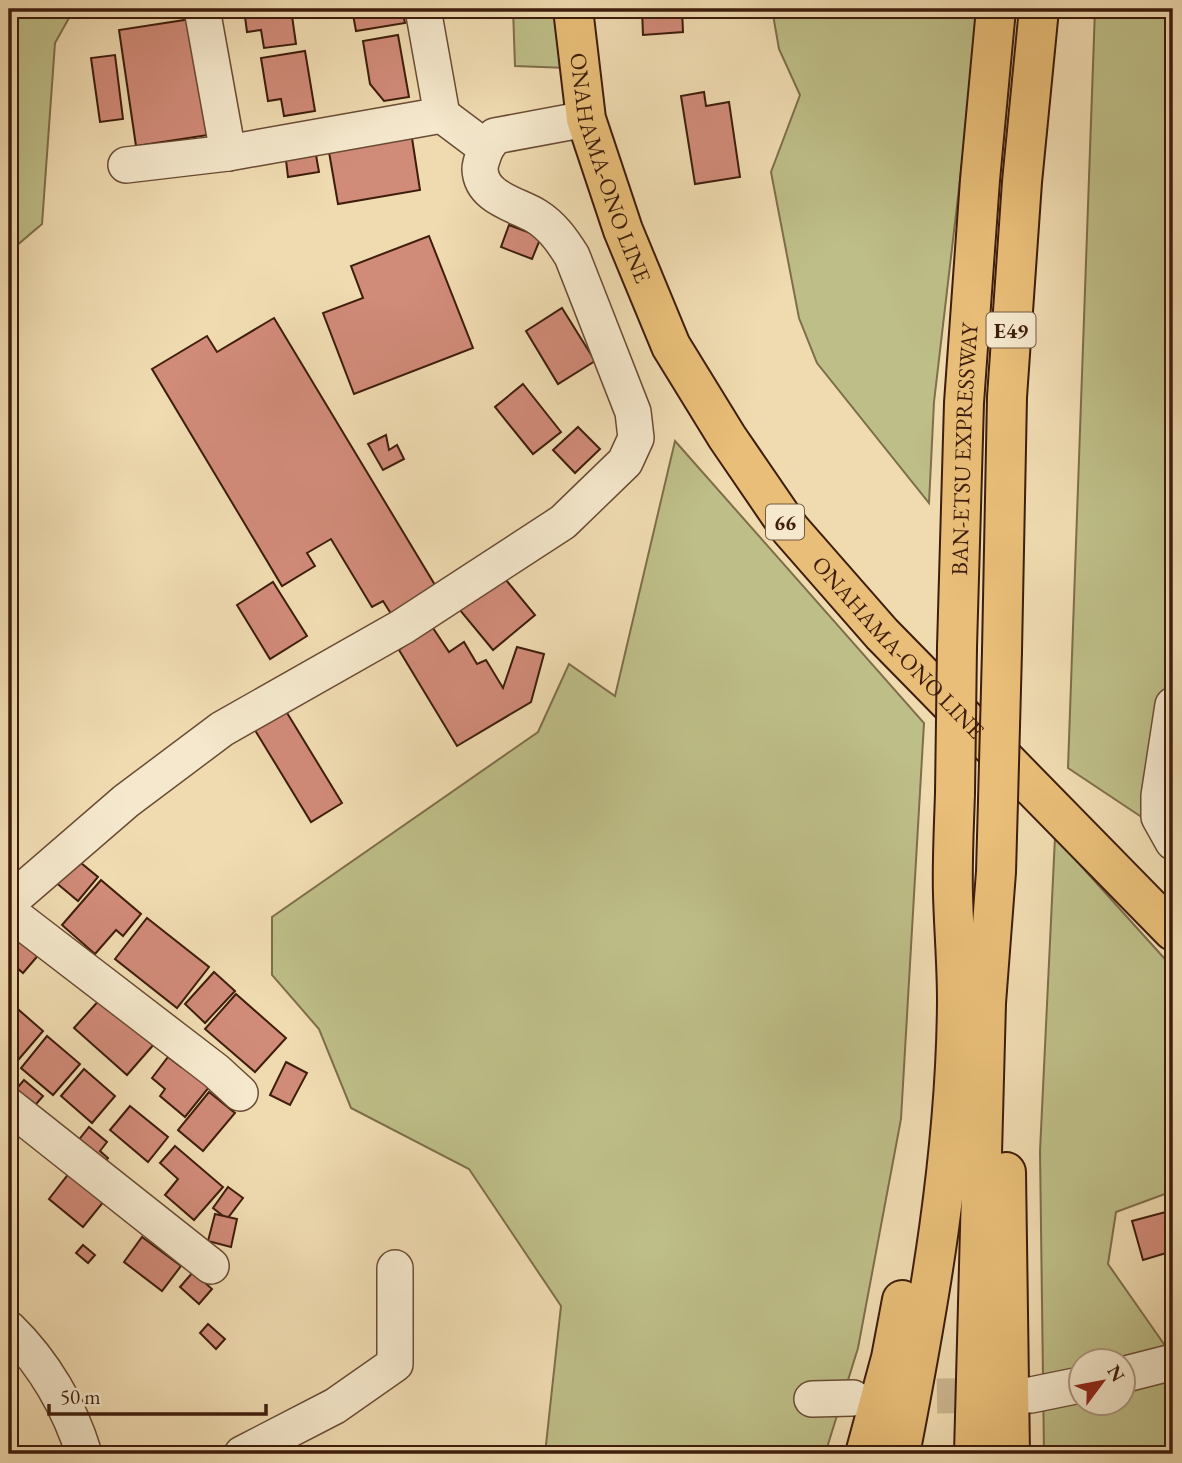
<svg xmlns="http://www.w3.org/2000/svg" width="1182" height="1463" font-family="'EB Garamond',serif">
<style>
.green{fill:#bebe88;stroke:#7e6e4a;stroke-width:2;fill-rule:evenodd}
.building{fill:#d18b79;stroke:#3e1d0b;stroke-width:2}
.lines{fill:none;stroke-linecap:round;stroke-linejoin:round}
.minor-tunnel{stroke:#ccb590;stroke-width:35;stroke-dasharray:35 18;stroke-linecap:butt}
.minor-casing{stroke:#6a4c34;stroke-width:38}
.major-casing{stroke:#3e1d0b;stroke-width:42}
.highway-casing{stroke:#3e1d0b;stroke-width:42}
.minor{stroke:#f5e8cc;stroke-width:35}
.major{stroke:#e8be78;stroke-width:38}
.highway{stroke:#e8be78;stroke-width:38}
.highway-bridge-casing{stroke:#3e1d0b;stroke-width:42;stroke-linecap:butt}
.highway-bridge{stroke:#e8be78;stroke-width:38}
.labels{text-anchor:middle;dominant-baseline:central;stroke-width:5;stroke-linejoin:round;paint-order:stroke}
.shield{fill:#f5e8cc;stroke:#755a45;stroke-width:2}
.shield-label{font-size:21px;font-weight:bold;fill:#3e1d0b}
.street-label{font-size:23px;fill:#3e1d0b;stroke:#f5e8cc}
</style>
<rect width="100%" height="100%" fill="#f0dbb1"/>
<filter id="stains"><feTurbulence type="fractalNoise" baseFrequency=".00286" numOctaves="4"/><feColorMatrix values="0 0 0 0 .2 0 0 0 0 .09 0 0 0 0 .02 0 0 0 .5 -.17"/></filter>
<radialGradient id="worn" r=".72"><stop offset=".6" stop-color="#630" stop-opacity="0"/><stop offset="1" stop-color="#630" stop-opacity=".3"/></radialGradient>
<g class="green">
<path d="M9,9H74L55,43L42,224L9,252Z"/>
<path d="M513,9H564L567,68L515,66Z"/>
<path d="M772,9H980L934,402L929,503L817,363L799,318L771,172L800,95L779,49Z"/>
<path d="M1095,9H1173V838L1068,768Z"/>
<path d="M675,441L924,723L901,1119L858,1348L825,1454H545L561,1306L469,1169L351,1108L319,1029L272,975V917L538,732L569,664L615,696Z"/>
<path d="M1055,837L1173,968V1191L1116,1212L1108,1264L1173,1357V1454H1044L1040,1151ZM1080,1362H1122V1404H1080Z"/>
</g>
<g class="building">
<path d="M244,9H291L296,44L264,48L261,30L247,32Z"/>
<path d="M352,9H402L405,23L356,31Z"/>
<path d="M642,9H682L683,32L643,35Z"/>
<path d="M191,19L208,135L136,146L119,30Z"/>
<path d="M398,35L409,97L384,101L370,84L363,41Z"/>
<path d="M305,51L315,111L284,116L281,99L268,101L261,58Z"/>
<path d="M115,55L123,119L100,122L91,58Z"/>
<path d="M704,92L706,106L729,102L740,177L695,184L681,96Z"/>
<path d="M412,138L420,190L338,204L329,152Z"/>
<path d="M316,155L319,172L288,177L286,160Z"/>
<path d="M509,225L541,237L532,259L501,247Z"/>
<path d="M429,236L473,348L354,394L323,313L363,298L351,266Z"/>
<path d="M562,308L595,361L558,384L526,331Z"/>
<path d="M274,318L438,590L393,617L383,601L372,607L331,539L307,553L315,566L282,586L152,369L207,336L217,352Z"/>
<path d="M523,384L561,432L533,454L495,407Z"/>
<path d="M578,427L600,449L575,473L553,450Z"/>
<path d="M386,435L389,450L397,445L404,459L383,470L368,444Z"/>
<path d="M501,574L535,615L493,650L459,609Z"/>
<path d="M273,582L307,636L270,659L237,605Z"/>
<path d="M431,625L449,652L464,642L477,664L486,660L503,688L517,647L544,654L531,702L457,746L399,650Z"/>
<path d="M281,703L342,803L311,822L250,722Z"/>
<path d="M75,858L98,877L78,901L54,881Z"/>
<path d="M101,880L141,914L123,936L116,930L95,954L62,925Z"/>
<path d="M147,918L209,967L177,1008L115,959Z"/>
<path d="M9,923L41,952L23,973L9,961Z"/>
<path d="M214,972L235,991L205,1023L185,1004Z"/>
<path d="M236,994L286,1038L255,1072L205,1029Z"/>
<path d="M102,997L155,1043L127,1075L74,1028Z"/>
<path d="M12,1004L43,1031L19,1059L9,1051V1007Z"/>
<path d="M47,1036L80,1064L53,1095L21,1068Z"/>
<path d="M168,1057L181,1067L187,1060L214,1081L185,1117L160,1096L165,1089L152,1078Z"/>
<path d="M286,1062L307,1073L290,1105L270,1095Z"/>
<path d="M84,1069L115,1096L92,1123L61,1096Z"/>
<path d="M24,1080L43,1096L31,1110L12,1094Z"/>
<path d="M209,1092L235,1113L203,1151L178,1130Z"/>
<path d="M130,1106L168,1137L148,1162L110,1130Z"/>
<path d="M89,1127L107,1142L100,1151L108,1158L100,1168L74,1146Z"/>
<path d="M175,1146L223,1187L194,1220L165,1195L178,1179L160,1163Z"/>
<path d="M70,1172L105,1200L83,1227L49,1199Z"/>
<path d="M228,1187L243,1198L227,1219L213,1208Z"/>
<path d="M1173,1210V1251L1143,1260L1132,1221Z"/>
<path d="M215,1214L237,1219L231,1247L208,1241Z"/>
<path d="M142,1237L181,1266L162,1291L124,1262Z"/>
<path d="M83,1245L95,1255L88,1263L76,1253Z"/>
<path d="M193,1272L212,1289L199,1304L180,1287Z"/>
<path d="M208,1324L225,1339L216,1349L200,1333Z"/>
<path d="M307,1446L308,1454H278L277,1452Z"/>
</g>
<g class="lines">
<path class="minor-tunnel" d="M884,1397L1003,1395"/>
<defs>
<g id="minor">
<path d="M202,9L228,153"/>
<path d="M423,9L442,115"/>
<path d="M126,165L228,153L442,115L486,148L495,136L586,119"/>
<path d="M1173,705L1159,796V817L1173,842"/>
<path d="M9,902L126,801L222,729L402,627L563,522L625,462L636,438L633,412L572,256C562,240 552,226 536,216C516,204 481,198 480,169C480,163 484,154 486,148"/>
<path d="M9,912L216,1071L240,1093"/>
<path d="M9,1106L211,1266"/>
<path d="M9,1329C44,1363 70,1408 84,1454"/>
<path d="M1122,1375L1173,1362"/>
<path d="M1031,1395L1080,1385"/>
<path d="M812,1399L853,1398"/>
<path d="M242,1454L335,1406L395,1364V1268"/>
</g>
<g id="major">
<path id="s1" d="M573,9L586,119L623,230L671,346L727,437L790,529L882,634L1173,931"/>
</g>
<g id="highway">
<path id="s2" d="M957,647L964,403L980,180L996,9"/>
<path d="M1002,651L1007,397L1022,182L1039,9"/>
<path d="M1006,1172L1010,1454"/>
<path d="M865,1454L891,1358L902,1300"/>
<path d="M900,1454C929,1305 956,1153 957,1001C957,965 954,930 953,895C952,861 954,827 955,793"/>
<path d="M974,1454L986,1003L996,872L998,801"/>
</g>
</defs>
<use href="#minor" class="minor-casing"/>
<use href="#major" class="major-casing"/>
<use href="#highway" class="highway-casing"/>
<use href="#minor" class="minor"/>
<use href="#major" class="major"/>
<use href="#highway" class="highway"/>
<defs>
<g id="highway-bridge">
<path d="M955,793L957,647"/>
<path d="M998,801L1002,651"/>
</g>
</defs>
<use href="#highway-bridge" class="highway-bridge-casing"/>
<use href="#highway-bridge" class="highway-bridge"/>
</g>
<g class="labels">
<g class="shield">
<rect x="986.5" y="312.5" width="49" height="35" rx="5"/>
<rect x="766" y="504.5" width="38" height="35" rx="5"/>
</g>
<g class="shield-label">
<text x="1011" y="330">E49</text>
<text x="785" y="522">66</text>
</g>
<g class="street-label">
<text stroke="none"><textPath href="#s1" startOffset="164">ONAHAMA-ONO LINE</textPath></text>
<text stroke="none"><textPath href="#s2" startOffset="198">BAN-ETSU EXPRESSWAY</textPath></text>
<text stroke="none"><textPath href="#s1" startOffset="732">ONAHAMA-ONO LINE</textPath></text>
</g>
</g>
<rect width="1182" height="1463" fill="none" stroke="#f0dbb1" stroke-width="35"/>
<rect x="10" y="10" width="1161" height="1442" fill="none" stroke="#3e1d0b" stroke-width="3.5"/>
<rect x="18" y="18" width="1147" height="1428" fill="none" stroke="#3e1d0b" stroke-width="2"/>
<g transform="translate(1102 1382) rotate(58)"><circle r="33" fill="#f5e8cc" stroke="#ac977f" stroke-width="2"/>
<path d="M0-5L12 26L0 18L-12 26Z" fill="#8f2418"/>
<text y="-10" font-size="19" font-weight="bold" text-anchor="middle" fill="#3e1d0b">N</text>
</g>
<path d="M49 1404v10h217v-10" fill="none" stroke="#3e1d0b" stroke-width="3.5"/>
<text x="60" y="1404" font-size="21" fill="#3e1d0b" stroke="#f5e8cc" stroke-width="5" paint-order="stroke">50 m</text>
<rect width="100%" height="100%" filter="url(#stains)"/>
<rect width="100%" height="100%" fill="url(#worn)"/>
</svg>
